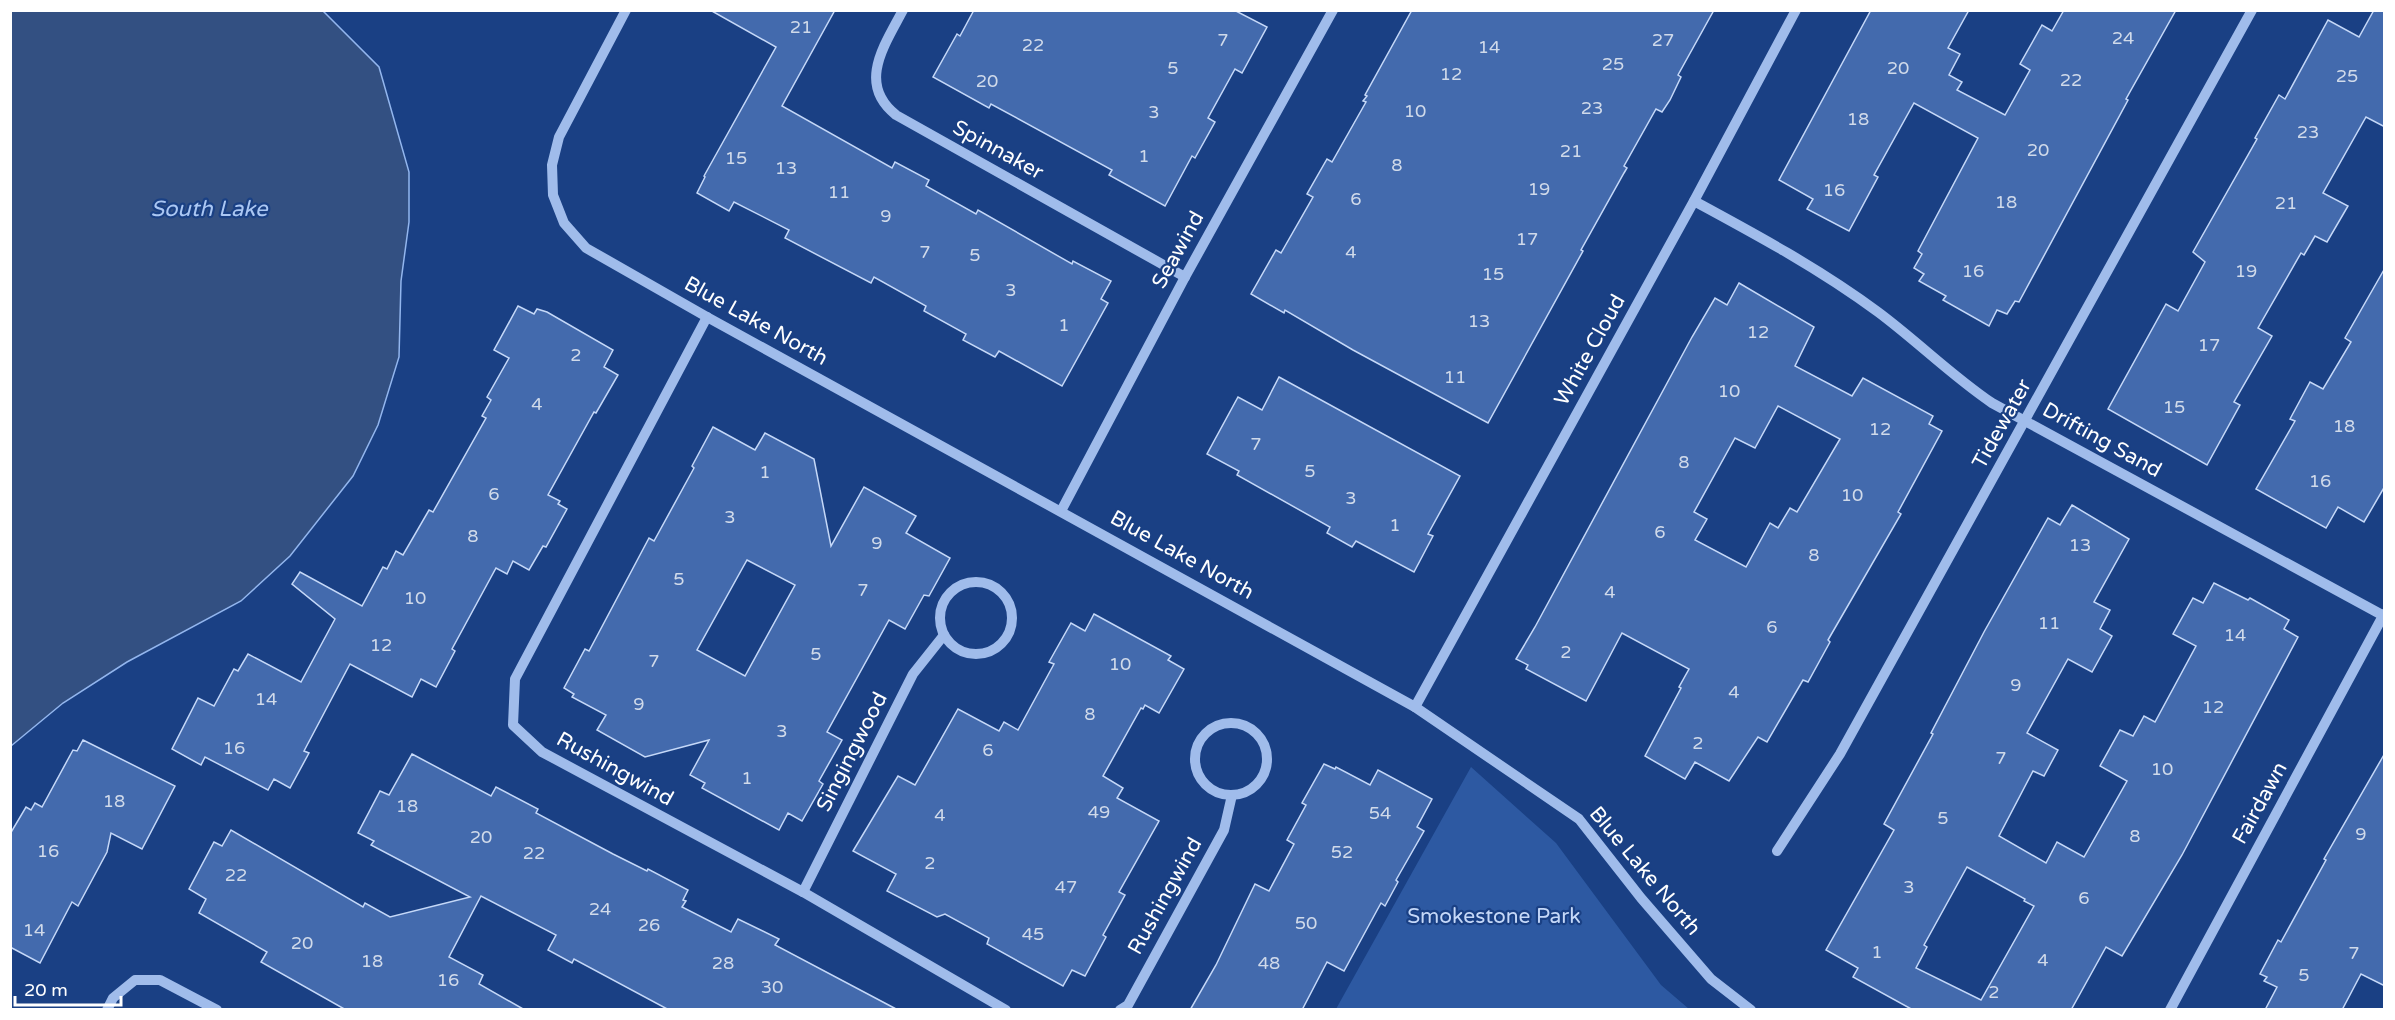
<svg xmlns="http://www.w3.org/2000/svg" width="2395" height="1020" font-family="'Varela Round',sans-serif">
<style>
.green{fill:#2d59a2}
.water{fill:#335082;stroke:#93b6ee;stroke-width:1.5}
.building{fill:#436aad;stroke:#c5d8f8;stroke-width:1.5;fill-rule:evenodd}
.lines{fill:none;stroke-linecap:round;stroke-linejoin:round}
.minor{stroke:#a0bceb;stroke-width:10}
.labels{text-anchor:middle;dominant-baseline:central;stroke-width:4.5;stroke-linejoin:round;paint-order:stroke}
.number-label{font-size:18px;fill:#d0daea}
.street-label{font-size:21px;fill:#fff;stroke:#1a4084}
.park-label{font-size:21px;fill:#c5d8f8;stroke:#1a4084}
.water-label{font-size:22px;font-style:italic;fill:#abc7f3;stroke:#1a4084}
</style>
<rect width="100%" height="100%" fill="#1a4084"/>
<path class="green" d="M1471,767L1556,843L1661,985L1689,1009H1336Z"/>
<path class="water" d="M11,10L323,11L379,67L409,172V222L401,281L399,357L378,425L353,476L290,556L241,601L127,662L63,703L11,746Z"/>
<g class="building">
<path d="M710,10H835L782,106L892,168L895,162L929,180L926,186L976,214L978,210L1072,264L1073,261L1111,281L1101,299L1108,303L1062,386L999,351L995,357L963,340L966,334L924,311L926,306L874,277L871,283L785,238L789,230L734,202L729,211L697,193L705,177L704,176L776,47Z"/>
<path d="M974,10H1234L1267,27L1242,73L1235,69L1208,118L1215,122L1195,158L1192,156L1165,206L1109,175L1112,170L991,104L989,108L933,77L957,34L960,36Z"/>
<path d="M1412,10H1714L1678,75L1681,77L1670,100L1662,112L1656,109L1624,166L1627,168L1624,173L1581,250L1583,251L1488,423L1353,350L1285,310L1284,313L1251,294L1276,250L1281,253L1313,197L1307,194L1327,159L1332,162L1366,102L1363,101L1367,96L1365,95Z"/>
<path d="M1871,10H1969L1948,48L1960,54L1949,75L1962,82L1957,90L2005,115L2030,70L2020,64L2042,25L2052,31L2064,10H2176L2126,99L2128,100L2019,302L2015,301L2007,314L1997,310L1989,326L1943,300L1946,296L1919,281L1924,274L1914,268L1922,254L1918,251L1978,138L1914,103L1874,175L1878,177L1849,231L1807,209L1813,199L1779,180Z"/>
<path d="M2374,10H2385V127L2366,117L2323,193L2348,206L2327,242L2315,236L2304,255L2301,253L2258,328L2272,336L2234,402L2240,405L2207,465L2108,409L2166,304L2178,311L2205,262L2193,252L2257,139L2255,138L2279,95L2285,99L2328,20L2359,37Z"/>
<path d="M2385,268V486L2364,522L2338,507L2326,528L2256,489L2295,421L2290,419L2310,382L2323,389L2351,342L2345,338Z"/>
<path d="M1739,283L1814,327L1795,366L1852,396L1863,378L1933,416L1929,424L1942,431L1898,512L1901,514L1828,640L1830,642L1808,682L1803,680L1767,742L1758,737L1729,781L1695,762L1685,779L1645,756L1681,688L1679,687L1689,669L1622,633L1586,701L1526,669L1528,665L1516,659L1535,627L1692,337L1715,298L1727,305ZM1778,406L1840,439L1797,512L1790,508L1778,528L1770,523L1746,567L1695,540L1707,519L1694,512L1735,438L1755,448Z"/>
<path d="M518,306L534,314L537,309L547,312L613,350L604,367L618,375L596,413L594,412L548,495L560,501L558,504L567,509L546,547L543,546L529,570L513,561L507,574L496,568L452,649L455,651L436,687L421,679L412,697L350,664L304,751L309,753L290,788L274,779L268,790L205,757L201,765L172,749L198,698L214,706L234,669L238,671L248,654L301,682L335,619L292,584L300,572L362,606L383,567L387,569L396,551L403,555L429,510L433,512L486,418L482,416L491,400L487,397L509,358L494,350Z"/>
<path d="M1279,377L1460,476L1428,534L1433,536L1414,572L1356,541L1352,547L1327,533L1330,527L1237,475L1239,471L1207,454L1238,397L1262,410Z"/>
<path d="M713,427L755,450L765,433L814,459L831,546L864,487L916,516L906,533L950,558L929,596L924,595L905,629L889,620L827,732L842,740L819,781L823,784L802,821L788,813L779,830L702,788L705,783L690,775L709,740L645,757L597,730L606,715L572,697L574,694L564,688L585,649L589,651L649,538L654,541L694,468L692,466ZM747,560L795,585L745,676L697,650Z"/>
<path d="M2072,505L2129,539L2094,602L2110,610L2100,629L2112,636L2092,672L2068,659L2027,733L2058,750L2044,776L2033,771L1999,836L2046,863L2057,842L2084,857L2127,781L2100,766L2120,730L2133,736L2144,716L2155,722L2196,646L2173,634L2193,598L2203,603L2214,583L2248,600L2250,598L2289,620L2284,629L2298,637L2182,855L2122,956L2106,947L2071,1010H1913L1853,977L1858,968L1826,950L1894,830L1884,824L1933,734L1931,733L1984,632L2048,518L2060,525ZM1967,867L2025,899L2024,901L2034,906L1981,1000L1916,968L1927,947L1924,945Z"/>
<path d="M1094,614L1171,656L1168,660L1184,669L1159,713L1145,705L1143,709L1141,708L1103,776L1123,788L1117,798L1159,821L1119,892L1125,895L1103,935L1106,937L1085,976L1072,970L1063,986L987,944L989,938L945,914L937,917L887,891L896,874L853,851L898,776L915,785L958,709L999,731L1004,722L1018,730L1054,664L1049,662L1071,623L1085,631Z"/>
<path d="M83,740L175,786L142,849L111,833L107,852L78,906L72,902L40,963L10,947V834L26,807L31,810L35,803L42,807L73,750L77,751Z"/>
<path d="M2385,753V986L2361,974L2342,1010H2265L2277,987L2264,981L2267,977L2260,974L2278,940L2281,942L2326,860L2324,859Z"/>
<path d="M412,754L491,796L496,787L538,809L536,813L613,854L647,871L648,869L688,890L683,900L686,901L682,907L731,932L738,919L779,939L775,945L898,1010H669L574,959L572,963L548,950L556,935L481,896L449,957L483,975L479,984L525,1010H346L261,962L267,952L199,913L206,899L189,889L214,842L222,846L231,830L363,907L365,903L390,917L470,897L371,845L374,841L358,833L380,791L389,795Z"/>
<path d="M1324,764L1335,769L1336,767L1370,785L1378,770L1432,799L1417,827L1424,831L1396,880L1398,882L1385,906L1381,903L1344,971L1327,962L1302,1010H1190L1216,965L1255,884L1269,891L1294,844L1287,840L1306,805L1302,803Z"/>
</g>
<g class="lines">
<g class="minor">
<path d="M626,10L559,137L552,165L553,195L564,223L586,248L707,317L1415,707L1579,819L1641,898L1711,979L1751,1010"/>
<path d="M903,10C884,46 857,84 896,115L1185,277"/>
<path d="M1694,201C1757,235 1820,269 1878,312C1917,341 1952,376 1992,403L2384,616"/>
<path d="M707,317L515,679L513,725L542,752L803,892L1006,1010"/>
<path d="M1061,511L1185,277L1333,10"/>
<circle cx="976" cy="618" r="36"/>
<path d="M1415,707L1694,201L1796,10"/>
<circle cx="1231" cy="759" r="36"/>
<path d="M1777,851L1840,754L2252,10"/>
<path d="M803,892L913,674L944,635"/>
<path d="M107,1010L113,998L135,980H160L217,1010"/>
<path d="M1120,1010L1128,1005L1224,830L1232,795"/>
<path d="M2170,1010L2384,614"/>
</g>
</g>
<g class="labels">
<g class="number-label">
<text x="801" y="27">21</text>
<text x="2123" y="38">24</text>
<text x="1223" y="40">7</text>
<text x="1663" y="40">27</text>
<text x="1033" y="45">22</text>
<text x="1489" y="47">14</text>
<text x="1613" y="64">25</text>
<text x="1173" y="68">5</text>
<text x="1898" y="68">20</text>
<text x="1451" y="74">12</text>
<text x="2347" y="76">25</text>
<text x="2071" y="80">22</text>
<text x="987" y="81">20</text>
<text x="1592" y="108">23</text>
<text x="1415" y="111">10</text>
<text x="1154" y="112">3</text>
<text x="1858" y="119">18</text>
<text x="2308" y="132">23</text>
<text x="2038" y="150">20</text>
<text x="1571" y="151">21</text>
<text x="1144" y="156">1</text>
<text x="736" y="158">15</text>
<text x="1397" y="165">8</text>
<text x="786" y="168">13</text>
<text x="1539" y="189">19</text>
<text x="1834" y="190">16</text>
<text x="839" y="192">11</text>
<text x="1356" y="199">6</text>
<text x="2006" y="202">18</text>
<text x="2286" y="203">21</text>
<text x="886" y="216">9</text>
<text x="1527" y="239">17</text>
<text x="925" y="252">7</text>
<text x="1351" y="252">4</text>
<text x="975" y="255">5</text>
<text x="1973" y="271">16</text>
<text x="2246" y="271">19</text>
<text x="1493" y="274">15</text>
<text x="1011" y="290">3</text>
<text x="1479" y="321">13</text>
<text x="1064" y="325">1</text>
<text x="1758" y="332">12</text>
<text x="2209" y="345">17</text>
<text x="576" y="355">2</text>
<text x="1455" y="377">11</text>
<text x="1729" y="391">10</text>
<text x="537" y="404">4</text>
<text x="2174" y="407">15</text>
<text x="2344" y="426">18</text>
<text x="1880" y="429">12</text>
<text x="1256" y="444">7</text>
<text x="1684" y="462">8</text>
<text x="1310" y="471">5</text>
<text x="765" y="472">1</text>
<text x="2320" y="481">16</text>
<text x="494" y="494">6</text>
<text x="1852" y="495">10</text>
<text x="1351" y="498">3</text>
<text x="730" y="517">3</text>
<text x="1395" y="525">1</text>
<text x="1660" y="532">6</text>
<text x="473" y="536">8</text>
<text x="877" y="543">9</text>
<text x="2080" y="545">13</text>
<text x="1814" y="555">8</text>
<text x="679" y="579">5</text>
<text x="863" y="590">7</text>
<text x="1610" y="592">4</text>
<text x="415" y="598">10</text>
<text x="2049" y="623">11</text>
<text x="1772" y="627">6</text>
<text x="2235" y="635">14</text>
<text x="381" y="645">12</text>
<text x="1566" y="652">2</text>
<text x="816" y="654">5</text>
<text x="654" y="661">7</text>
<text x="1120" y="664">10</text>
<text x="2016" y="685">9</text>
<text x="1734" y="692">4</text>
<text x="266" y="699">14</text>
<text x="639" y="704">9</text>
<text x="2213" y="707">12</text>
<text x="1090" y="714">8</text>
<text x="782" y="731">3</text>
<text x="1698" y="743">2</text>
<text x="234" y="748">16</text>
<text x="988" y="750">6</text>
<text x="2001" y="758">7</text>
<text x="2162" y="769">10</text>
<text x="747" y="778">1</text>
<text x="114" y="801">18</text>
<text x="407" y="806">18</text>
<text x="1099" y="812">49</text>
<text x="1380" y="813">54</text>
<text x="940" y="815">4</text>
<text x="1943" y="818">5</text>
<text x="2361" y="834">9</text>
<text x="2135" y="836">8</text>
<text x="481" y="837">20</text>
<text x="48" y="851">16</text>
<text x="1342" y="852">52</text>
<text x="534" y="853">22</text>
<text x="930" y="863">2</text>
<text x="236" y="875">22</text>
<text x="1066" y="887">47</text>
<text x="1909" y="887">3</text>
<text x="2084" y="898">6</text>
<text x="600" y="909">24</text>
<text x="1306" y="923">50</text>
<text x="649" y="925">26</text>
<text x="34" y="930">14</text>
<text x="1033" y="934">45</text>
<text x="302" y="943">20</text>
<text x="1877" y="952">1</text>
<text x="2354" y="953">7</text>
<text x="2043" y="960">4</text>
<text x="372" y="961">18</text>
<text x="723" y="963">28</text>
<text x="1269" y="963">48</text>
<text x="2304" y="975">5</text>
<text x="448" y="980">16</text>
<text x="772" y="987">30</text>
<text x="1994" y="992">2</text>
</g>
<g class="street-label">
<text transform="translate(998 150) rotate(29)">Spinnaker</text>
<text transform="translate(1178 250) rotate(-61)">Seawind</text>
<text transform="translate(756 321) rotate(29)">Blue Lake North</text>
<text transform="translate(1590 350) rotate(-61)">White Cloud</text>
<text transform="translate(2002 424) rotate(-61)">Tidewater</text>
<text transform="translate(2102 440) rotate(29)">Drifting Sand</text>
<text transform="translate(1182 555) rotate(29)">Blue Lake North</text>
<text transform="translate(852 752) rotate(-63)">Singingwood</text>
<text transform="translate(615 769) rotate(29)">Rushingwind</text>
<text transform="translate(2260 803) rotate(-61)">Fairdawn</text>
<text transform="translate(1645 871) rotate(50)">Blue Lake North</text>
<text transform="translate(1165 896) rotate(-61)">Rushingwind</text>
</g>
<g class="park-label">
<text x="1494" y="916">Smokestone Park</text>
</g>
<g class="water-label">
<text x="209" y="209">South Lake</text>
</g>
</g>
<rect width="2395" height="1020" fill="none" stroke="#ffffff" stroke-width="24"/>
<path d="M15 996v9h106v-9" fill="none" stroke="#ffffff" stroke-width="3"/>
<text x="24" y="996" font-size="18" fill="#ffffff" stroke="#1a4084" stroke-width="4.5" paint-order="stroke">20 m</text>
</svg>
